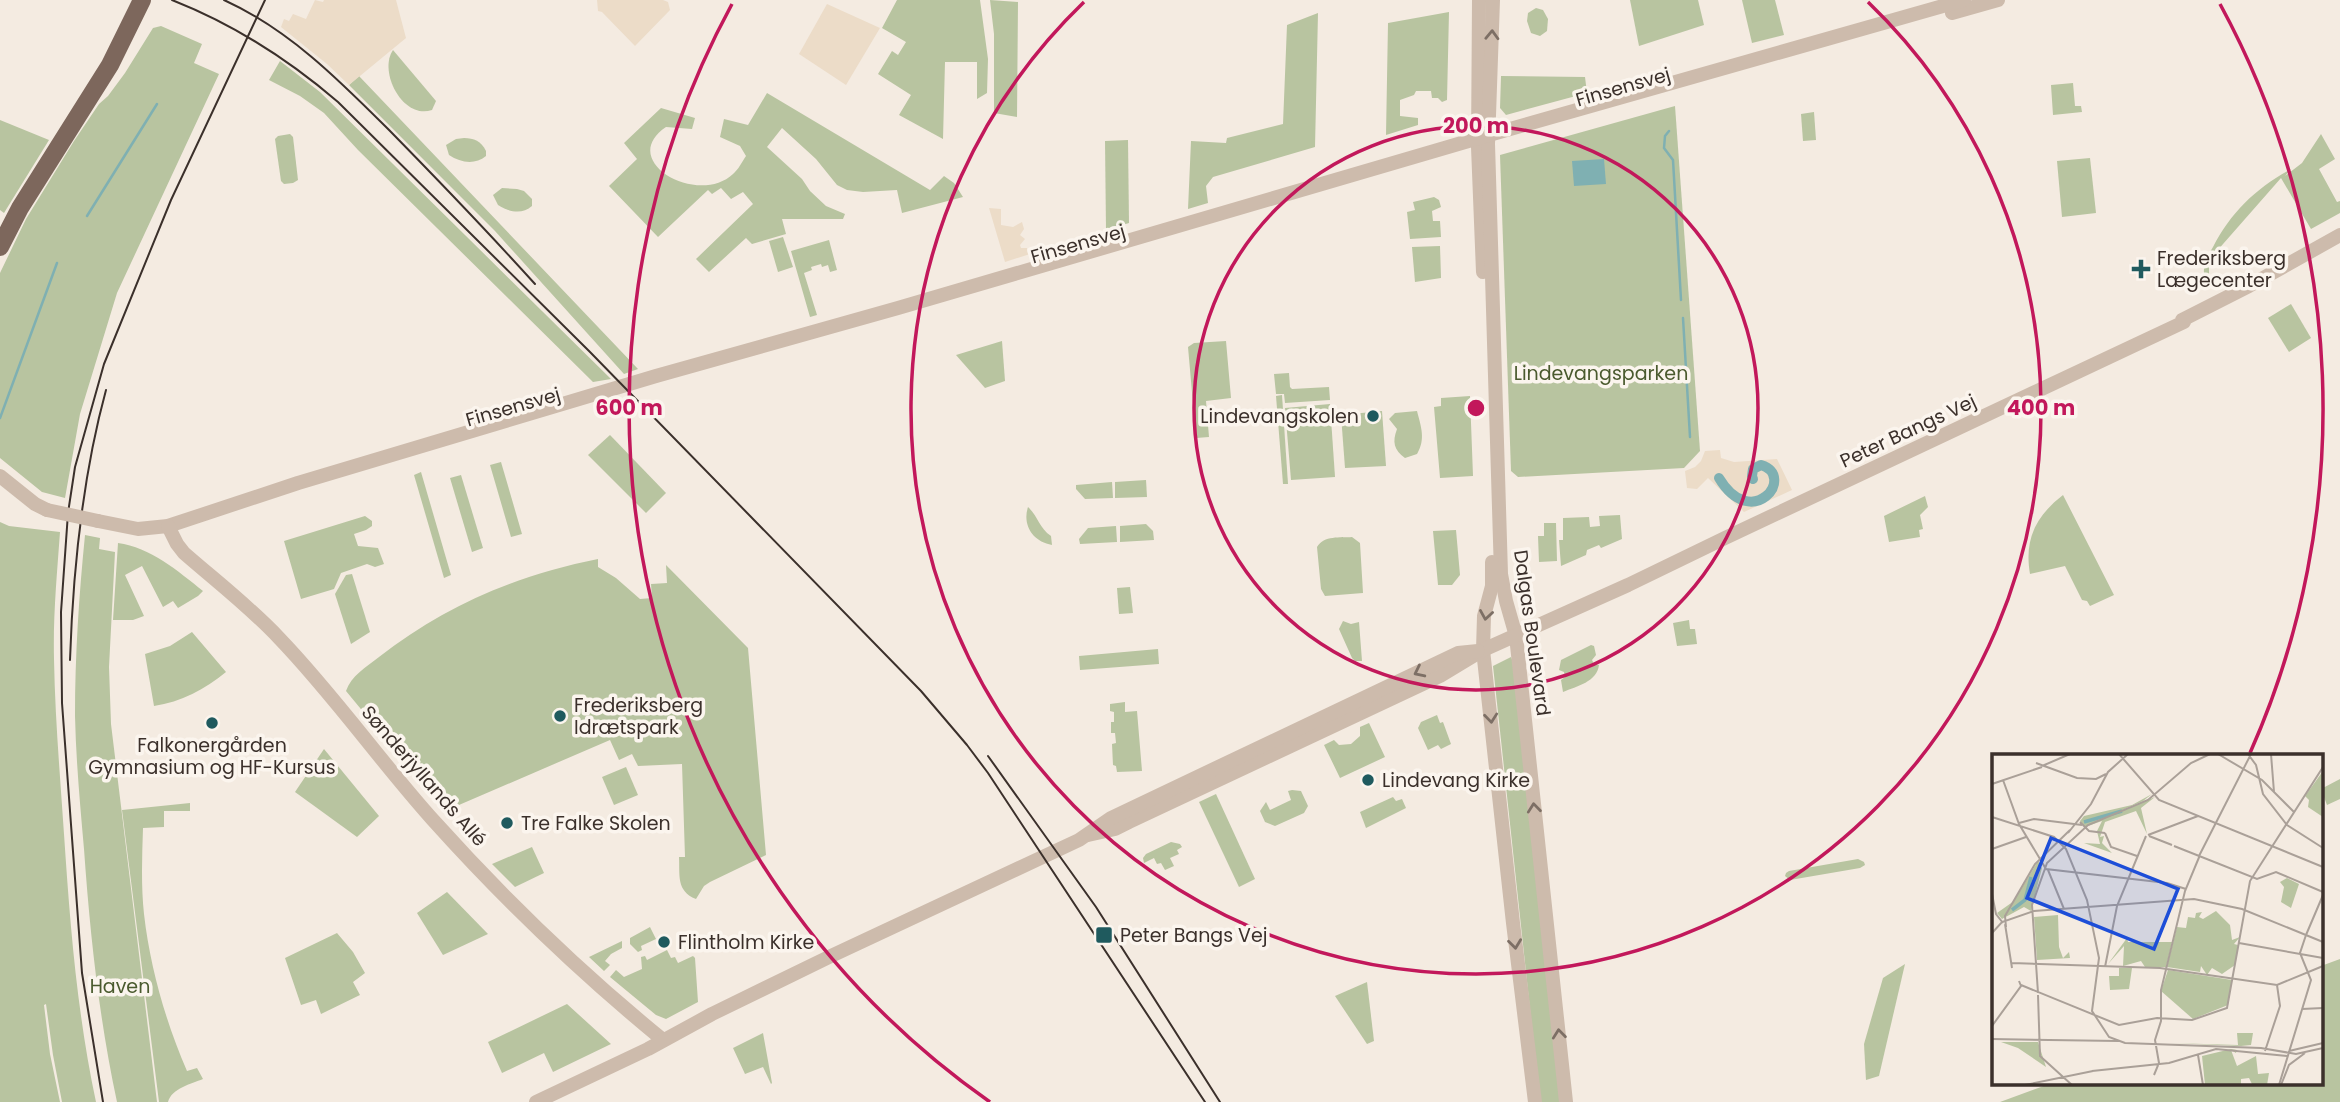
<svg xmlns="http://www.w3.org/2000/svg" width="2340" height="1102" font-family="Poppins,sans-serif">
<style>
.green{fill:#b8c4a0}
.plaza{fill:#ecdcc8}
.water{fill:#7fb0b2}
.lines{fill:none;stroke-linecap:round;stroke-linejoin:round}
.stream{stroke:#7fb0b2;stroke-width:2.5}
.canal{stroke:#7fb0b2;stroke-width:10}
.tertiary{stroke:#cdbbac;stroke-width:14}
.primary{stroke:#7d675c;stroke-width:18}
.tram{stroke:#3b302b;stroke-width:2}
.tertiary-bridge{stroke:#cdbbac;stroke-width:14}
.oneway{stroke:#7d6f65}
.ring{fill:none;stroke:#c2185b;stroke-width:3.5}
.poi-dot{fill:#1f5a5e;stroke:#fbf5ee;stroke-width:2.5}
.labels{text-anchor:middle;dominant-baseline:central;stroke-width:7;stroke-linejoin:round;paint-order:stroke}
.street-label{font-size:19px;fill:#3b302b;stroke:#fbf5ee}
.poi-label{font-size:19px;fill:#3b302b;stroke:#fbf5ee;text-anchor:start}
.park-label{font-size:19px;fill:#4a5a2e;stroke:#fbf5ee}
.inset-river{fill:none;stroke:#7fb0b2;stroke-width:3.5}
.inset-road{fill:none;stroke:#aaa098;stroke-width:2}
.view{fill:#1d4ed8;fill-opacity:0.15;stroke:#1d4ed8;stroke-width:3.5}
.inset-edge{fill:none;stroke:#3b302b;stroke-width:3.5}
.centre{fill:#c2185b;stroke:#fbf5ee;stroke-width:3.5}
.ring-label{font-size:21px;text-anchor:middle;font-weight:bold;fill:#c2185b;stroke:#fbf5ee;stroke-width:7;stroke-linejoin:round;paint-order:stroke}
</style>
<rect width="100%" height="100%" fill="#f4ebe1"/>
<g class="green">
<path d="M897,0H980L988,59L987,93L977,99V62H945L943,139L899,115L911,95L878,74L892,51L898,55L906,42L882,28Z"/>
<path d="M990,0L1018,2L1017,117L994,113V34Z"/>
<path d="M1630,0H1698L1704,25L1639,46Z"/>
<path d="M1742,0H1775L1784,35L1752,43Z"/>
<path d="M1536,8L1543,10L1548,19L1547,31L1540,36L1531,33L1527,21L1528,13Z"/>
<path d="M1449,12L1447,100L1442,102L1438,98H1432L1431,91H1416L1414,95L1400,100V116L1418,118V125L1386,135L1388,23Z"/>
<path d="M1318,13L1315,147L1213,177L1206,186L1208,203L1188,209L1191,141L1226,143L1227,138L1283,124L1287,25Z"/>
<path d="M161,26L202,44L194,63L219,74L117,293L80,414L65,498L42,492L0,458V273L26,219L74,141L99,104L108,96L125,73L153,28Z"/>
<path d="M393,50L436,101L432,110C403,120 378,72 393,50Z"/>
<path d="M280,61L320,92L611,379L593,382L358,150L324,113L300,96L269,80Z"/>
<path d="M359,76L638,369L624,374L495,231L349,85Z"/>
<path d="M1501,76L1585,77L1587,93L1506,115L1500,108Z"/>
<path d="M2073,83L2075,106H2081L2082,112L2053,115L2051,85Z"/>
<path d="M767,93L930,190L944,176L954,183L963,197L902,213L897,190L863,192L847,190L837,185L816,159L782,128L767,147L802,179L810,191L826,206L845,214L843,219H782L786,234L752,244L746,238L709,272L696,259L753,204L743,192L731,199L721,188L712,194L708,190L658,237L609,186L637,159L624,143L661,108L695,118L692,129L666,127C616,161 698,207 733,174C738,170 742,162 746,156L740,146L720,137L724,119L748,125Z"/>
<path d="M1675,106L1700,451L1684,468L1518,477L1511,471L1500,155Z"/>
<path d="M1814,112L1816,140L1803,141L1801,114Z"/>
<path d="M0,120L49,140L4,213L0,210Z"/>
<path d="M290,134L293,137L298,180L293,183L284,184L281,181L275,139L278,136Z"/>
<path d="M2321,134L2335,159L2319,169L2337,202L2340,201V213L2311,229L2281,178L2209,260V289C2207,284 2204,278 2204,273C2203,264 2208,255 2213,247C2231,212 2256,188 2291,169L2285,176L2302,163Z"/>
<path d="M464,138C474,138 481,141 486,151V156C475,165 461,163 449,155L446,145L456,139Z"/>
<path d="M1128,140L1129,223L1106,230L1105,141Z"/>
<path d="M2090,158L2096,213L2062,217L2057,161Z"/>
<path d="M502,188L517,189L524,191L532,199V206C522,215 509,212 498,205L493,195Z"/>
<path d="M1434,197L1439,200L1441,207L1432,211L1433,221H1440L1441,237L1410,239L1407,212L1415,210L1413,202Z"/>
<path d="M783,237L793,267L778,272L769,241Z"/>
<path d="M829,240L837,270L830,272L828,265L822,267L821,264L811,267L812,270L804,273L817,315L810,317L791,251Z"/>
<path d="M1440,246L1441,278L1415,282L1412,247Z"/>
<path d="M2291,304L2311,338L2289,352L2268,318Z"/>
<path d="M1002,341L1005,381L985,388L956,355Z"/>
<path d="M1226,341L1231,398L1206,401L1209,437L1196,438L1188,347L1194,343Z"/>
<path d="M1289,373L1290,387L1292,389L1329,387L1330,400L1285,403L1284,394H1276L1274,374Z"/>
<path d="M1282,395L1288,484H1283L1276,396Z"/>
<path d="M1470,396L1473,476L1440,478L1434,407L1441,406V398Z"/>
<path d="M1330,404L1335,477L1291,480L1285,408Z"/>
<path d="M1382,411L1386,466L1345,468L1341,415Z"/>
<path d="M1417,411C1421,427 1426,439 1417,454L1405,458C1394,450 1392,442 1397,429L1389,419L1395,413Z"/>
<path d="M610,435L666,493L646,513L588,455Z"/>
<path d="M501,462L522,534L511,537L490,465Z"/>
<path d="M421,472L451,575L444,578L414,475Z"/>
<path d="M461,475L483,548L472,552L450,478Z"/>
<path d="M1146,480L1147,497L1115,498V482Z"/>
<path d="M1112,482L1113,498L1085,499L1076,489V485Z"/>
<path d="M2063,495L2114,595L2090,606L2087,601L2082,600L2065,566L2030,574C2024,539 2036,516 2063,495Z"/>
<path d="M1925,496L1928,507L1920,515L1923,529L1919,530L1920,537L1889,542L1884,516Z"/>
<path d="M1028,507C1038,516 1039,528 1051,536L1052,545C1033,542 1022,525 1028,507Z"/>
<path d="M1620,515L1622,539L1601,548L1599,545L1587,550L1586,555L1561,566L1559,540H1563V518L1589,517L1590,527L1600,526L1599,516Z"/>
<path d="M365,516L372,521V526L366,530L354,534L358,546L378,548L384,564L375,567L367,564L341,573L334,589L301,599L284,541Z"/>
<path d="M0,522L9,526L60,532C57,574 53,616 54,659C55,717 60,775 64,834C70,924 77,1013 96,1102H62L53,1055L46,1004L44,1005L50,1054L60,1102H0Z"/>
<path d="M1544,523H1556L1557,561L1539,562L1538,536H1544Z"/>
<path d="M1146,524L1153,531L1154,540L1120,542V526Z"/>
<path d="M1116,526L1117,542L1080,544L1079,539L1088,528Z"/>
<path d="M1456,530L1460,575L1452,585H1438L1433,531Z"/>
<path d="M85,535L100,538L99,549L115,552L109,667L111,724L157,1102H117C99,1018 90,934 84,849C80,804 76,760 75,716C75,655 79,595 85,535Z"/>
<path d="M1352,537L1360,543L1363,593L1325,596L1321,589L1317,547C1324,535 1340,538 1352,537Z"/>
<path d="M118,543C150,547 178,571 203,591L198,596L178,608L173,601L163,607L142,566L125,575L144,616L133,620H113Z"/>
<path d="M598,559V567L616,578L640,599L652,598L651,584L667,583L666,565L748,648L766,855L710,882L704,886L696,899C676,891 680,875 679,857H685L682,764L638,766L632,754L619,760L610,740L445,811L346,691C351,676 366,667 379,657C444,606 517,575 598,559Z"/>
<path d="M352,574L370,632L351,644L335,594L346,575Z"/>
<path d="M1130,587L1133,613L1119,614L1117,588Z"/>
<path d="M1689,620L1690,629H1695L1697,644L1677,646L1673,623Z"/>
<path d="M1343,621L1351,624L1359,622L1362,661H1355L1352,658L1339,629Z"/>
<path d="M192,632L226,672C205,689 181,702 154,706L145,654L170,646Z"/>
<path d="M1591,645L1594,646L1596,655L1592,660L1594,664L1599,665C1597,682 1577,686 1563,692L1561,680L1565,677L1564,672L1559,670L1561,660Z"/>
<path d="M1158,649L1159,664L1080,670L1079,656Z"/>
<path d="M1511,657L1513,662L1561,1102H1540L1493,666Z"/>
<path d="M1125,702V712L1137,711L1142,771L1117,772L1116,766L1113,765L1112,744L1116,743L1115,733H1111V722H1114V712L1110,711V704Z"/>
<path d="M1437,715L1440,723L1443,722L1451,744L1441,749L1438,745L1428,750L1418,728L1421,722Z"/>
<path d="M1369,723L1385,757L1340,778L1324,745L1334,740L1339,745L1351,744L1360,736V727Z"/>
<path d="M324,749L379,816L357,837L295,792Z"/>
<path d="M626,767L638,795L614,805L602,777Z"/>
<path d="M2340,779V799L2327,805L2321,789Z"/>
<path d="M1292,790L1301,791L1308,806L1304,813L1275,826L1265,822L1260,811L1266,802L1270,810L1291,800L1288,791Z"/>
<path d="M1216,794L1255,879L1239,887L1199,802Z"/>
<path d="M1393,797L1396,801L1402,799L1406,808L1366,828L1360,812Z"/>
<path d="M190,803V811H164V827L143,828C142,857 141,886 144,914C150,967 166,1023 187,1071L197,1068L203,1079C191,1084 172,1088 168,1102H159L122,810Z"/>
<path d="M1171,842L1180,844L1182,847L1177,850L1179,854L1170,858L1174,866L1165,870L1161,863L1157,864L1154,858L1144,863L1143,858L1146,854Z"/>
<path d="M532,847L544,873L515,887L492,864Z"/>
<path d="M1858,859L1864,862L1865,865L1860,868L1790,880L1785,876L1786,873L1789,871Z"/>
<path d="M447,892L488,934L443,955L417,913Z"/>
<path d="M650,927L656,939L641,946L642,950L638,952L630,944V938Z"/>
<path d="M337,933L353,952L365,973L353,982L360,995L321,1014L316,1000L301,1005L285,958Z"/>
<path d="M622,941V948L611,954L605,961L610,965L604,971L589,957Z"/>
<path d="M667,950L671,958L675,957L678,963L693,956L695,958L698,1002L666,1019L656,1015L610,977L616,970L624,977L642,969L641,957L645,956L647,960Z"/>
<path d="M2340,959V1102H2000L2052,1083H2321V966Z"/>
<path d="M1905,964L1879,1076L1866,1080L1864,1044L1883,978Z"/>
<path d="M1367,982L1374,1041L1367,1044L1335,996Z"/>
<path d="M567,1004L611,1044L553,1072L544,1053L502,1073L488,1042Z"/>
<path d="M763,1033L772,1083L771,1084L763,1067L745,1074L733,1048Z"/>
</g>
<g class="plaza">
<path d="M315,0L323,2L324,0H396L406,38L349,85L327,64L281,27L284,19L289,21L293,14L306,19Z"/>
<path d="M597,0H663L668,2L670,10L635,46L602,12L598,11Z"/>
<path d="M827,4L880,28L846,85L799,54Z"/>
<path d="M989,208L1001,209V225L1013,227L1022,222L1024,229L1020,235L1025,239L1020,245L1021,248H1027L1028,254H1030L1005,262Z"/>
<path d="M1720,450L1721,458L1734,462L1777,459L1792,490L1744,512L1708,478L1697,489L1687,488L1685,471L1695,467L1701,461L1705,451Z"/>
</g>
<path class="water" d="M1604,159L1606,184L1574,186L1572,161Z"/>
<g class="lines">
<g class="stream">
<path d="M1669,131L1665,136L1664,148L1673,160L1681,300"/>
<path d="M87,216L157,104"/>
<path d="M1683,318L1690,437"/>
<path d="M0,418L57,263"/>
</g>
<path class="canal" d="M1719,478C1752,533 1797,476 1761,465L1753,469L1752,476L1753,479"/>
<g class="tertiary">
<path d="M1479,0L1478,147L1483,272"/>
<path d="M1493,0L1488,144L1501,574L1506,601L1516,636L1566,1102"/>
<path d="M1952,13L1998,0"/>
<path d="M0,476L35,504L47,510"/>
<path d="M98,521L138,529L168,526L298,483L656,376L898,308L1489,135L1964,0"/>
<path d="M168,526L177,544L184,553C216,581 250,607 279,638C334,695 380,761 433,820C504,899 581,973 663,1040"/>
<path d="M1492,562V586L1484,616L1483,650L1513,923L1535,1102"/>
<path d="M1088,835L1115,829L1129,822L1440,676L1483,650L1628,585L1725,538L2184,322L2182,320L2249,286L2340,235"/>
<path d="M536,1102L648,1049L712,1014L831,956L1079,840L1111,818L1458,653L1478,651"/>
</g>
<path class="primary" d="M0,247L20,208L110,65L142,0"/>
<g class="tram">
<path d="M172,0C233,24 288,59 338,102L590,352L921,691L967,745L988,773L1205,1102"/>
<path d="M224,0C290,30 341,82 391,132C440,182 488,232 535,284"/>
<path d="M70,660C73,569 82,478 106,390"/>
<path d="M988,756L1096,907L1220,1102"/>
<path d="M103,1102L82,973L62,703L61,612L68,513L75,467L104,364L171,200L265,0"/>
</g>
<path class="tertiary-bridge" d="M47,510L98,521"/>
</g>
<defs><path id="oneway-chevron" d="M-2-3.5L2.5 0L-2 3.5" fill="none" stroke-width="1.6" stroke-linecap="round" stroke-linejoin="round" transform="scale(1.75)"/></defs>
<g class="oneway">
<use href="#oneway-chevron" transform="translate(1492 35) rotate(-88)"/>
<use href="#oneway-chevron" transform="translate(1486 615) rotate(99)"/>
<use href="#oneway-chevron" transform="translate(1419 672) rotate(154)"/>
<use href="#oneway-chevron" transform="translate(1491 718) rotate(84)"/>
<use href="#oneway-chevron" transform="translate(1534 808) rotate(-96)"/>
<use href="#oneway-chevron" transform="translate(1515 944) rotate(83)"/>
<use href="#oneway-chevron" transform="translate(1559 1034) rotate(-96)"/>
</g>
<g class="ring">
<circle cx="1476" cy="408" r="282"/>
<path d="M1868 2A565 565 0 1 1 1084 2"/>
<path d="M990 1102A847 847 0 0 1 732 4M2220 4A847 847 0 0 1 2250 753"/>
</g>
<g class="poi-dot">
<path d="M2137.5 258.5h7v7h7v7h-7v7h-7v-7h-7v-7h7z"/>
<circle cx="1373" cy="416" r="7"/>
<circle cx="560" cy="716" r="7"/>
<circle cx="212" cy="723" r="7"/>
<circle cx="1368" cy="780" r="7"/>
<circle cx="507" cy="823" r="7"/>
<rect x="1095" y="926" width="18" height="18" rx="3.5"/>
<circle cx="664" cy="942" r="7"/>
</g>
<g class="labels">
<g class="street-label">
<text transform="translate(1623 87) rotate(-16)">Finsensvej</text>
<text transform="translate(1078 244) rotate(-16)">Finsensvej</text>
<text transform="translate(513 407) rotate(-16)">Finsensvej</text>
<text transform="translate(1908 431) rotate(-25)">Peter Bangs Vej</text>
<text transform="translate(1532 633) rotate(82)">Dalgas Boulevard</text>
<text transform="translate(424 776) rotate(49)">Sønderjyllands Allé</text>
</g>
<g class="poi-label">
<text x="2157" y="258">Frederiksberg<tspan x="2157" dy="22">Lægecenter</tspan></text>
<text x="1359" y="416" text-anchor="end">Lindevangskolen</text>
<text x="574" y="705">Frederiksberg<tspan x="574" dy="22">Idrætspark</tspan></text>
<text x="212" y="745" text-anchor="middle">Falkonergården<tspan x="212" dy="22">Gymnasium og HF-Kursus</tspan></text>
<text x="1382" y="780">Lindevang Kirke</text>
<text x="521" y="823">Tre Falke Skolen</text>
<text x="1120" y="935">Peter Bangs Vej</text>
<text x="678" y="942">Flintholm Kirke</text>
</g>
<g class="park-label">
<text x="1601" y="373">Lindevangsparken</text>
<text x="120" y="986">Haven</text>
</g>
</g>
<g transform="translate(1992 754)">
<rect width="331" height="331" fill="#f4ebe1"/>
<path d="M331,17V63L316,53L317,46L313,42ZM160,40L151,47L112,64L163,43L149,54L155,80L144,57L113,68L108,83L112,82L110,89L120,99L92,89L108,90L105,77L110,67L93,73L88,67L92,62L140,51ZM46,107L50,114L39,157L32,153L10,165L5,159L22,147ZM295,124L307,130L299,154L289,148L292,133L288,128ZM224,157L238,171L240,186L248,183L242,190L246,191L243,211L230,220L220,214L215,221L209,212L208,218L175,213L185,173L194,174L196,163L203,164L204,159L210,158L207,163L211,165ZM66,161L67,193L71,204L77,198L78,204L45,206L42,163ZM135,184L136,188H180L174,213H153L149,207L131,212L132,192L116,210ZM127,214H140L137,235L118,236L117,222H127ZM176,216L240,226L236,251L201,265L169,237ZM245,279H261L259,291L249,292L178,289L246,291ZM9,288H46L54,313L26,294ZM239,296L245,312L264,302L266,320L277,319L275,331L260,330L257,324L249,325V331H213L210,302L239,295L245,296L244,299Z" fill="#b8c4a0"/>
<path class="inset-river" d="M92,68L130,57M20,156L33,146L39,123"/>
<path class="inset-road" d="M127,0L167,46L331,113M226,0L270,26L302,58M256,0L264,11L271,40L295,71L331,94M279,0L282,38M44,9L85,24L104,25L114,20M50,12L78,0M11,26L27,70L54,115L175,129L194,135M0,30L50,13M0,63L62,83L74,95L95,146L107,204L100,257L117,283L133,289L269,294L304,300L331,294M88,68L97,77L113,79M27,69L42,65L90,71M76,79L99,50L116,18L136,0M113,79L119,93L145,102M156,81L206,62M157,82L180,91M182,92L265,125L284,118L331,138M0,95L34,83M207,102L259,0M56,116L72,155M0,140L4,160L11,169M13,170L20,214M14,173L13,162L43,110L78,76M0,179L10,168L42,157L202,145L250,155L331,188M314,181L331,141M247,189L331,204M20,209L168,214L285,231L331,212M113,213L125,152L154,82M29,231L127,271L165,264L200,266L235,254L258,127L331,13M46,239L40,151L55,109L96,71L156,46L199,9L218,0M46,241L48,302L80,331M310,255L331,254M0,272L29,232L27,227M0,285L126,287M273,297L288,252L285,231M297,297L331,289M206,301L211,331M100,317L177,309L224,295L295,302M162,321L167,309L163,286L169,267V236L193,137L208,101M33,331L101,317M287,331L319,226L308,199L314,181M289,331L297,311L313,299"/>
<path class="view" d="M59,84L186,135L162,195L35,144Z"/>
<rect width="331" height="331" class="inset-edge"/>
</g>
<circle cx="1476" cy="408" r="10" class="centre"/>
<g class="ring-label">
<text x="1476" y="133">200 m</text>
<text x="2041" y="415">400 m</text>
<text x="629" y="415">600 m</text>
</g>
</svg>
